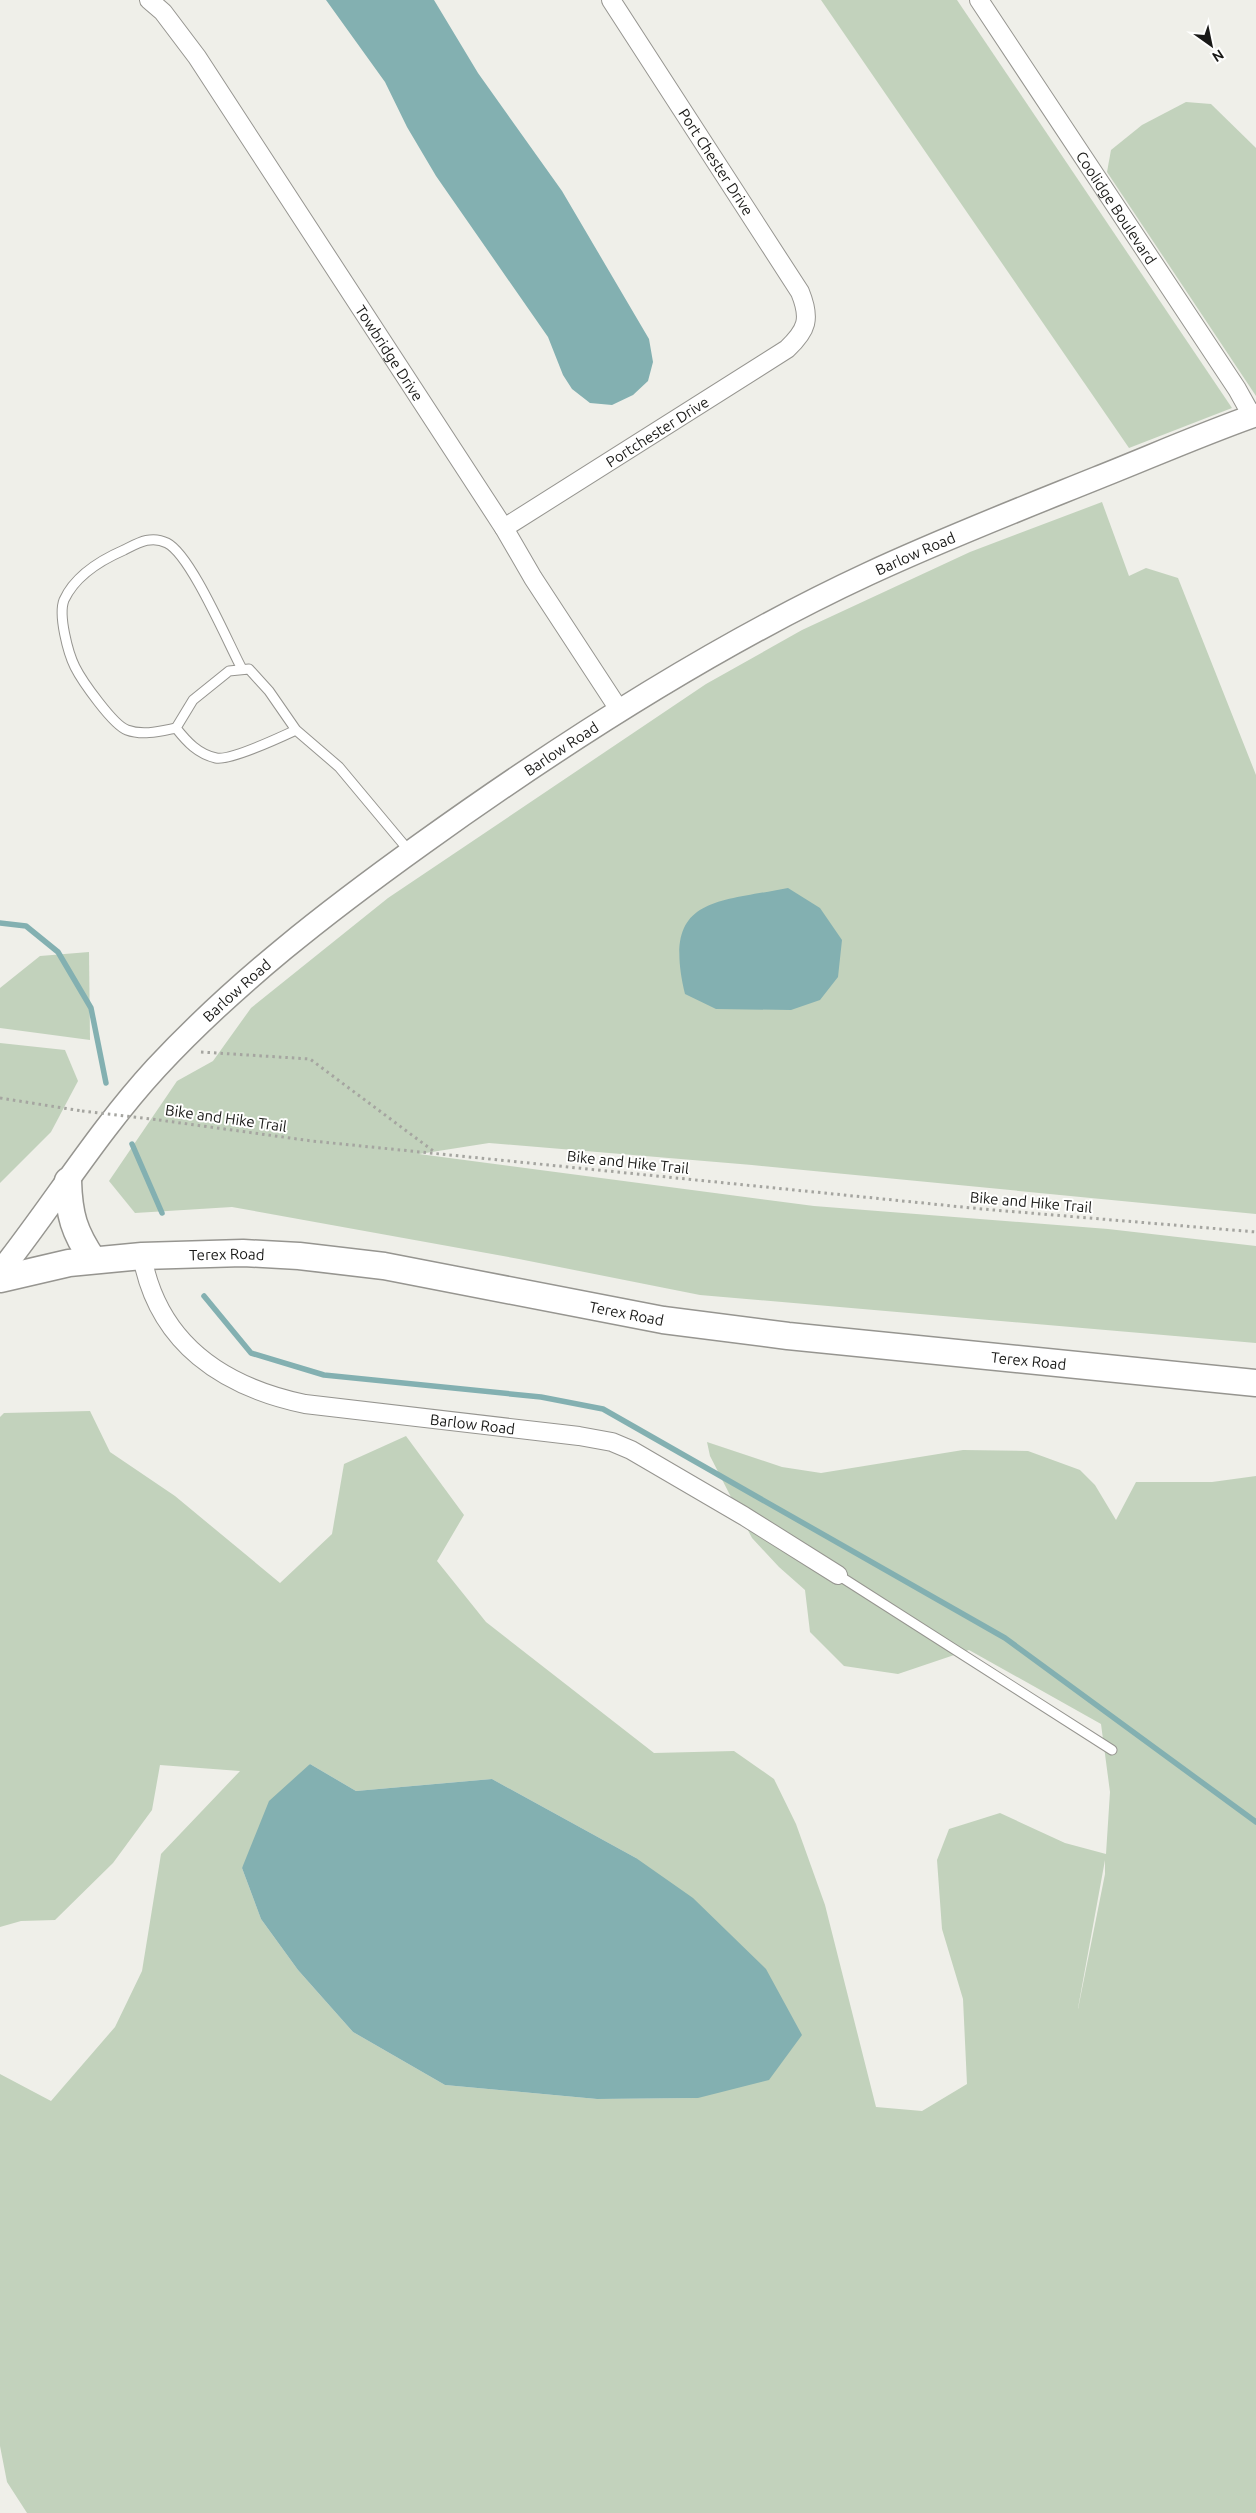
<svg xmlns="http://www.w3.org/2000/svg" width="1256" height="2513" font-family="Ubuntu,sans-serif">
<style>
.green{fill:#c2d2bc;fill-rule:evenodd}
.water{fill:#83b0b1}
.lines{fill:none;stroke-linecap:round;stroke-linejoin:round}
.stream{stroke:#83b0b1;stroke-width:5.5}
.service-casing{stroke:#969590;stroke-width:11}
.minor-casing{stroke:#969590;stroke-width:20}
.tertiary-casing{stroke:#969590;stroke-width:25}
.secondary-casing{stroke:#969590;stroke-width:29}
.path{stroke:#a5a5a0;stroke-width:3;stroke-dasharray:2.5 4;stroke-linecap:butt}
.service{stroke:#fff;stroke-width:9}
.minor{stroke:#fff;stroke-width:18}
.tertiary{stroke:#fff;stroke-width:22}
.secondary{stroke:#fff;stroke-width:26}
.path-bridge{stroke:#a5a5a0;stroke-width:3;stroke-dasharray:2.5 4;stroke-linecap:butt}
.labels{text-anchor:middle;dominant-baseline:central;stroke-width:4;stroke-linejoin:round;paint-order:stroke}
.street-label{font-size:15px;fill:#191917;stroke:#fffffe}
</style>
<rect width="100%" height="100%" fill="#efefe9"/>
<g class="green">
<path d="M821,0H957L1232,408L1129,448Z"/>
<path d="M1186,102L1211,104L1256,148V396L1107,172L1111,150L1142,125Z"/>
<path d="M1102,502L1129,576L1146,568L1178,578L1256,775V1214L752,1165L489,1143L419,1154L814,1206L1108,1229L1256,1246V1343L700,1295L519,1259L232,1207L135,1213L109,1181L177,1081L213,1061L251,1008L388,898L706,684L802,630L970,552Z"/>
<path d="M89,952L90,1040L0,1028V988L40,956Z"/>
<path d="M0,1043L65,1050L78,1081L51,1132L0,1183Z"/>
<path d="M90,1411L110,1452L175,1496L280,1583L332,1534L344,1464L406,1436L464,1515L437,1561L486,1622L654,1753L734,1751L774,1779L796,1824L825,1905L876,2107L922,2111L967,2084L963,1999L942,1929L937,1860L949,1829L1000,1813L1065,1843L1106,1854L1110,1792L1101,1724L969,1650L898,1674L844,1666L810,1632L805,1590L779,1567L752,1538L710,1456L707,1442L782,1467L821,1473L963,1450L1028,1451L1080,1470L1095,1485L1116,1520L1136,1482H1212L1256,1476V2513H27L7,2482L0,2446V2074L51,2101L115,2027L142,1971L161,1854L240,1771L160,1765L152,1810L113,1863L55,1920L21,1921L0,1927V1417L4,1413ZM310,1764L356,1791L492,1779L636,1858L698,2098L597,2099L445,2085L353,2032L298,1970L261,1919L242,1868ZM1105,1860V1874L1078,2009V2008Z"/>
</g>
<g class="water">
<path d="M326,0H434L478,73L562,191L649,339L653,362L648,381L633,395L612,405L590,403L572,389L563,375L548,337L436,176L407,127L385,82Z"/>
<path d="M788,888L820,908L842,940L838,977L820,1000L791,1010L716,1009L685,994C662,898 712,903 788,888Z"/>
<path d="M310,1764L356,1791L492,1779L636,1858L693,1898L766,1969L802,2035L769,2080L698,2098L597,2099L445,2085L353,2032L298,1970L261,1919L242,1868L269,1801Z"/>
</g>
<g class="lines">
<g class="stream">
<path d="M0,923L26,926L58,952L91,1008L106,1083"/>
<path d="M132,1144L162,1213"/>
<path d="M204,1296L251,1353L324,1375L541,1397L603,1409L1005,1638L1256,1822"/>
</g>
<defs>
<g id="service">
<path d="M176,728C161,731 143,736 127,730C113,725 82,681 75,667C68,653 58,615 64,600C75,576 101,560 124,550C138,543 151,535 167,543C191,555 228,643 242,669"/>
<path d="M296,730C281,737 230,761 216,758C198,754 187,742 176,728L193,700L229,671L249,669L269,691L296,730L339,767L410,852"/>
<path d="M838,1575L1112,1750"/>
</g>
<g id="minor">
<path id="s1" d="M149,0L163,12L197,57L504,528L533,578L620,711"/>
<path id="s2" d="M979,0L1237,389L1252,416"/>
<path id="s3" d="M504,528L787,349C807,330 811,319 800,292L611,0"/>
<path id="s4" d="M142,1256C158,1344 224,1387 305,1404L579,1436L612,1442L631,1450L744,1516L838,1575"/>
</g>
<g id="tertiary">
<path id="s5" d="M0,1272C53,1205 98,1131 156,1068C235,983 328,911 423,843C561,744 713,646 868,574C943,539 1020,509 1097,478C1150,457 1202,434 1256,415"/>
</g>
<g id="secondary">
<path d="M68,1181C69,1215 74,1232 93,1260"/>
<path id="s6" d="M0,1279L69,1263L142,1256L243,1253L299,1256L384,1266L663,1320L788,1336L1256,1383"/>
</g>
</defs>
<use href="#service" class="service-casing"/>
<use href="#minor" class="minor-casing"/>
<use href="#tertiary" class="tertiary-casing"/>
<use href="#secondary" class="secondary-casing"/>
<g class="path">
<path d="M201,1052L310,1059L436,1153"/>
<path d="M0,1098L82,1111"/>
<path d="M159,1120L312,1141L982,1209L1256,1232"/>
</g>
<use href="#service" class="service"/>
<use href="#minor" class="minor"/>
<use href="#tertiary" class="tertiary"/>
<use href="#secondary" class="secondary"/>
<path class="path-bridge" d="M82,1111L159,1120"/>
</g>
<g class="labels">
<g class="street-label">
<text transform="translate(716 162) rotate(57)">Port Chester Drive</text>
<text stroke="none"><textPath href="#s2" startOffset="249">Coolidge Boulevard</textPath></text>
<text stroke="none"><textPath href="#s1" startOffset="428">Towbridge Drive</textPath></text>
<text stroke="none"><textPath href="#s3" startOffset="181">Portchester Drive</textPath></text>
<text stroke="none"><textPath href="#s5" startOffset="1179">Barlow Road</textPath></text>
<text stroke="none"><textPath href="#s5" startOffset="774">Barlow Road</textPath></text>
<text stroke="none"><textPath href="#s5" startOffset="369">Barlow Road</textPath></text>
<text transform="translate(226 1118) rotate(8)">Bike and Hike Trail</text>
<text transform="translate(628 1162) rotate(6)">Bike and Hike Trail</text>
<text transform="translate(1031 1202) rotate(5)">Bike and Hike Trail</text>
<text stroke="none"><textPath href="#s6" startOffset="229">Terex Road</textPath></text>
<text stroke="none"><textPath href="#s6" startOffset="634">Terex Road</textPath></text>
<text stroke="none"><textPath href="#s6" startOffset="1039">Terex Road</textPath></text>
<text stroke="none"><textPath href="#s4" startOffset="404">Barlow Road</textPath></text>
</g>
</g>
<g transform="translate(1211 45) rotate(147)" stroke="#fffffe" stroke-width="4" paint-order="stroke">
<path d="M0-4L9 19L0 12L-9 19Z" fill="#191917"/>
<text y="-8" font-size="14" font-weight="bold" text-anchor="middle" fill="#191917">N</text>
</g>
</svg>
